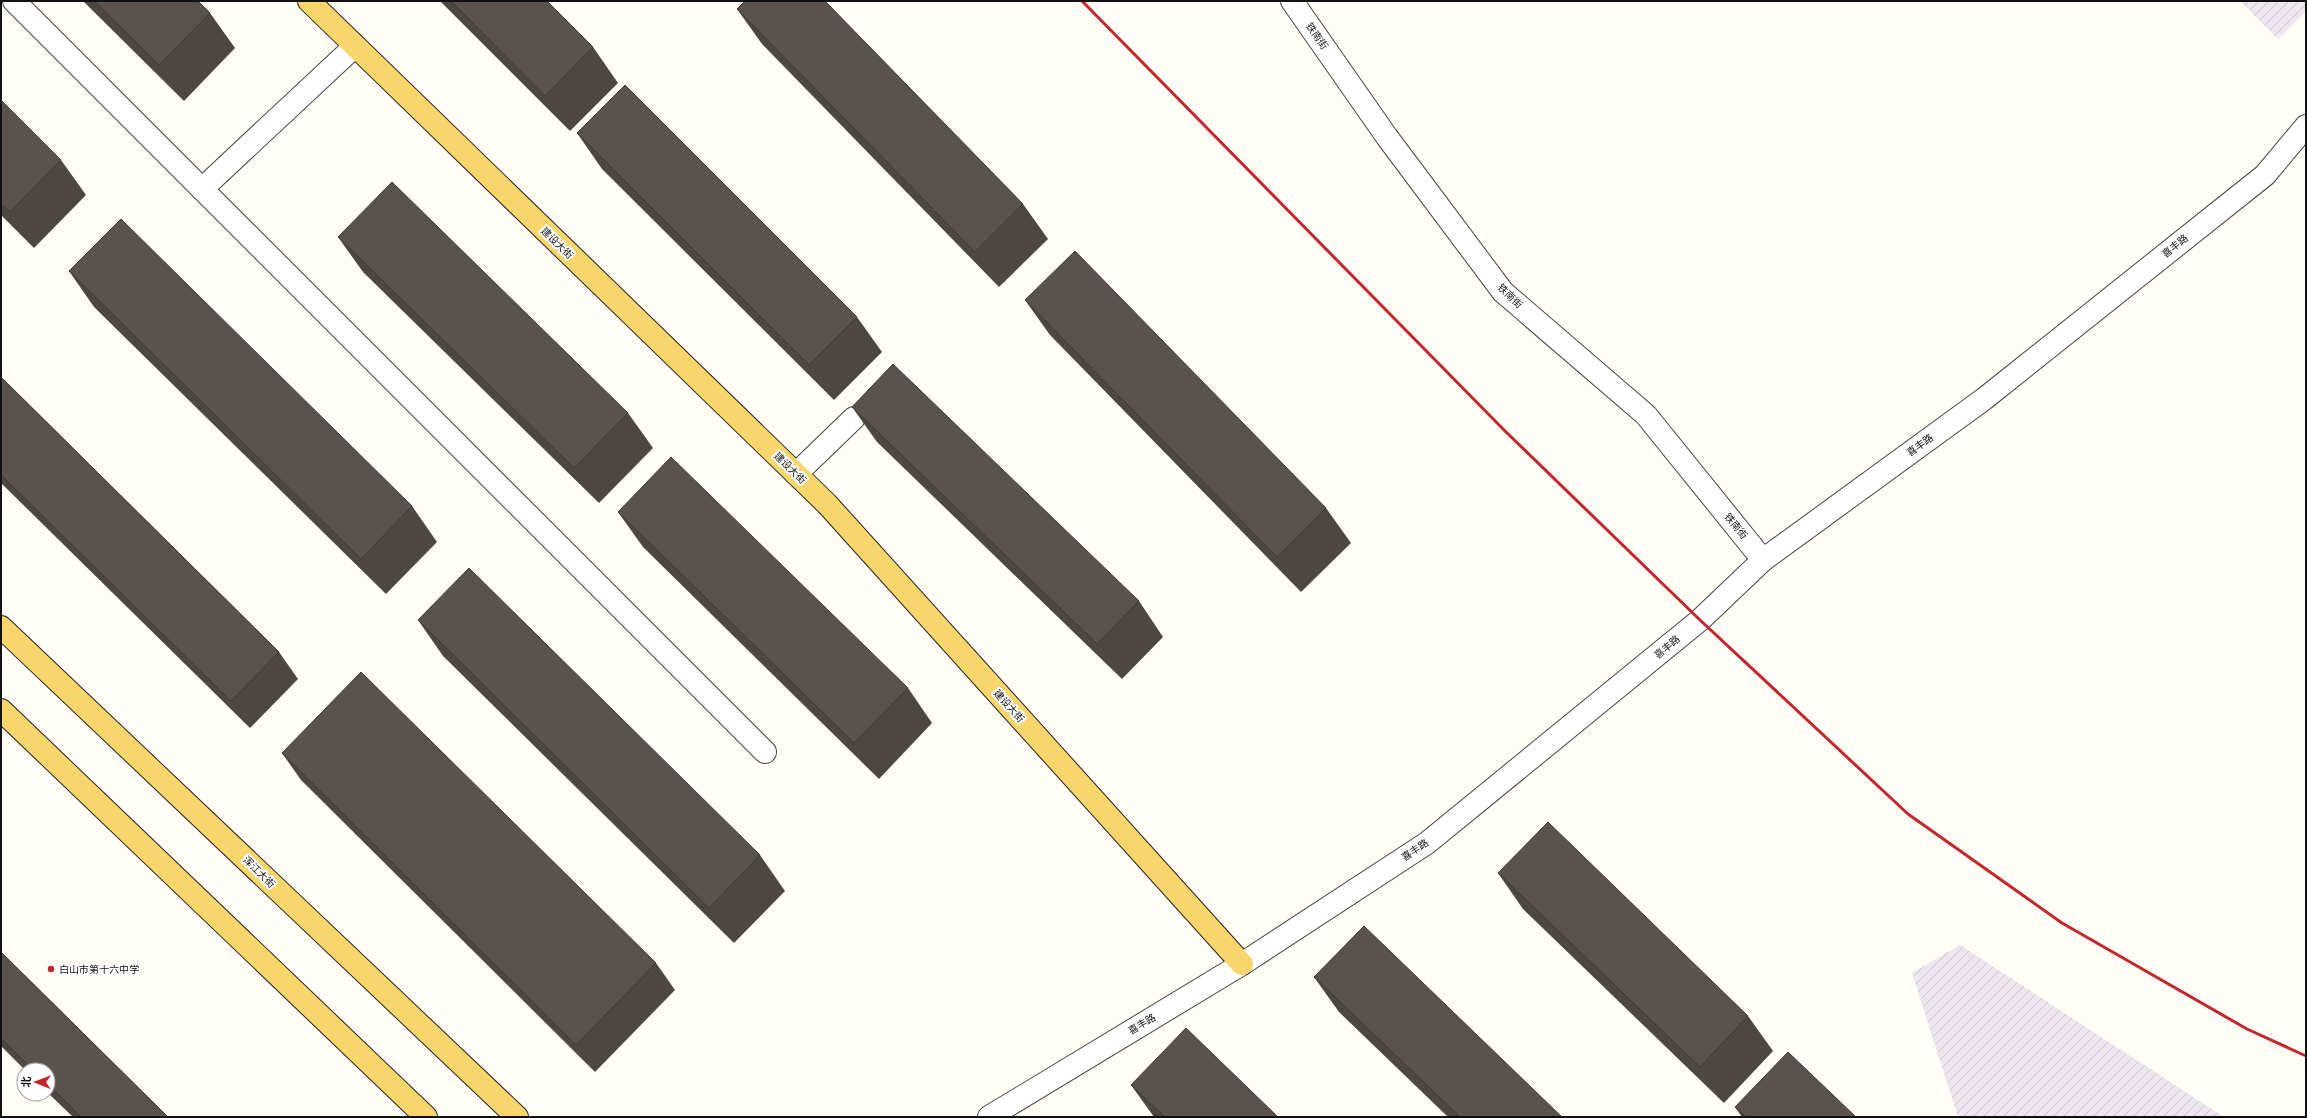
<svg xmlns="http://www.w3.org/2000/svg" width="2307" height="1118" font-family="'IBM Plex Serif','Noto Sans SC',serif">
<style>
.industrial{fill:url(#industrial-furrows)}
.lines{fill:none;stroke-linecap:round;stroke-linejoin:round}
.minor-casing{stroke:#444;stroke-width:24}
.major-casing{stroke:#222;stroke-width:24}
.minor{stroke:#fff;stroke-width:22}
.major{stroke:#f9d66b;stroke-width:22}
.rail{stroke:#c4262e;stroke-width:3}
.wall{fill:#4d4742}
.building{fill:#5a524d;stroke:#3f3936}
.poi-dot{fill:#c4262e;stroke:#fff;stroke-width:1.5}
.labels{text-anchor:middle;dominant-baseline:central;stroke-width:4;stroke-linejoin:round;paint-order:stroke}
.street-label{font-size:10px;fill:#111;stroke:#fff}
.poi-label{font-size:10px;fill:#111;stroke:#fff;text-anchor:start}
</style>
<defs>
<pattern id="industrial-furrows" width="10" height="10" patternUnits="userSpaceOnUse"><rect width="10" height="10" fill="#eee6ef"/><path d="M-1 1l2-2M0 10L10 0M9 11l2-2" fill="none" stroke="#cbc4cc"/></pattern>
</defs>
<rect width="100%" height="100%" fill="#fffdf5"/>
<g class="industrial">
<path d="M2240,1H2306V11L2278,39Z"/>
<path d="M1960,945L2224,1117H1958L1912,973Z"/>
</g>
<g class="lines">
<defs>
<g id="minor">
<path d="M14,1L765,752"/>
<path d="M1292,1L1387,137L1503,292L1646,415L1763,560"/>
<path d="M202,189L355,46"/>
<path d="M796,474L854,418"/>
<path d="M989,1117L1242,964L1427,843L1700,620L1763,560L1984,399L2265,175L2306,126"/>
</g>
<g id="major">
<path d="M309,1L827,504L1242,964"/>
<path d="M1,627L517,1117"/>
<path d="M1,710L426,1117"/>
</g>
</defs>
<use href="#minor" class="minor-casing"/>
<use href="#major" class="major-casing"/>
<use href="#minor" class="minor"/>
<use href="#major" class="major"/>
<path class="rail" d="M1082,1L1505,431L1700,620L1908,814L2062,923L2247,1029L2306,1056"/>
</g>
<g class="wall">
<path d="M83,1H198L210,13L235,48L184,101Z"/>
<path d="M440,1H547L593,47L618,83L570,131Z"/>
<path d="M737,9L1023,204L1048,239L999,287L762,44Z"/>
<path d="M1,100L61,160L86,195L34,248L1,215Z"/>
<path d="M577,133L857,317L882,352L834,400L602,169Z"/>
<path d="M338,237L628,413L653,448L599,503L363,272Z"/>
<path d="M69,271L412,506L437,542L386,594L94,307Z"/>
<path d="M1025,300L1326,508L1351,543L1301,592L1050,335Z"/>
<path d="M1,377L279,652L298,679L250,728L1,483Z"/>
<path d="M852,407L1139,601L1163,637L1122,679L877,442Z"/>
<path d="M618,512L908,688L932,723L879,779L643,547Z"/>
<path d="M418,620L760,855L785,891L734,943L443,656Z"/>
<path d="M282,753L656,963L675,990L595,1072L301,780Z"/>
<path d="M1498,873L1748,1016L1773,1051L1724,1103L1523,909Z"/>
<path d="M1,952L168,1117H73L48,1093V1070H25L1,1046Z"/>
<path d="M1314,977L1562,1117H1448L1339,1012Z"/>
<path d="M1131,1085L1278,1117H1154Z"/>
<path d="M1735,1107L1856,1117H1742Z"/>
</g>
<g class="building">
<path d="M94,1H198L210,13L159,65Z"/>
<path d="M451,1H547L593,47L545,96Z"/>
<path d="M745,1H825L1023,204L975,252L737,9Z"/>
<path d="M625,85L857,317L809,365L577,133Z"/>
<path d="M1,100L61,160L10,212L1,204Z"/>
<path d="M392,182L628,413L574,468L338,237Z"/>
<path d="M121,219L412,506L361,559L69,271Z"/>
<path d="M1075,251L1326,508L1277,557L1025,300Z"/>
<path d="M893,364L1139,601L1097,644L852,407Z"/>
<path d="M1,377L279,652L231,701L1,475Z"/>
<path d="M671,457L908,688L854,743L618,512Z"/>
<path d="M469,568L760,855L709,908L418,620Z"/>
<path d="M361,672L656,963L576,1045L282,753Z"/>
<path d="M1548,822L1748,1016L1700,1067L1498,873Z"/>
<path d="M1364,926L1562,1117H1460L1314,977Z"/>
<path d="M1,952L168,1117H81L48,1084V1070H33L1,1038Z"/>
<path d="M1186,1028L1278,1117H1165L1131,1085Z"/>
<path d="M1788,1052L1856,1117H1746L1735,1107Z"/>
</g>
<circle class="poi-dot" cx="51" cy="969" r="4"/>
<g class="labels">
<g class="street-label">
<text transform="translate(1317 36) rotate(55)">铁南街</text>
<text transform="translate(557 243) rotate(44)">建设大街</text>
<text transform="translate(2175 246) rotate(-39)">喜丰路</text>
<text transform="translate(1510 296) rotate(44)">铁南街</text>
<text transform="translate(1920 445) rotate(-36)">喜丰路</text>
<text transform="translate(790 468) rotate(44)">建设大街</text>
<text transform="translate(1736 526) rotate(51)">铁南街</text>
<text transform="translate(1667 647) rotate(-40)">喜丰路</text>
<text transform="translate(1009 706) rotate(48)">建设大街</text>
<text transform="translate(1415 850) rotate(-34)">喜丰路</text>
<text transform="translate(259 872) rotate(44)">浑江大街</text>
<text transform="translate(1142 1024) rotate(-31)">喜丰路</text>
</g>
<g class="poi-label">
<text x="59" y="969">白山市第十六中学</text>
</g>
</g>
<rect width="2307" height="1118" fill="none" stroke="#111111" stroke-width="4"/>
<g transform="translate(36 1082) rotate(271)"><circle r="19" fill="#ffffff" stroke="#a0a0a0"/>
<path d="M0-3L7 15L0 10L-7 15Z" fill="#c4262e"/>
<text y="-6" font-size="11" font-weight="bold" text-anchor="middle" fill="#111111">北</text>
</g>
</svg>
